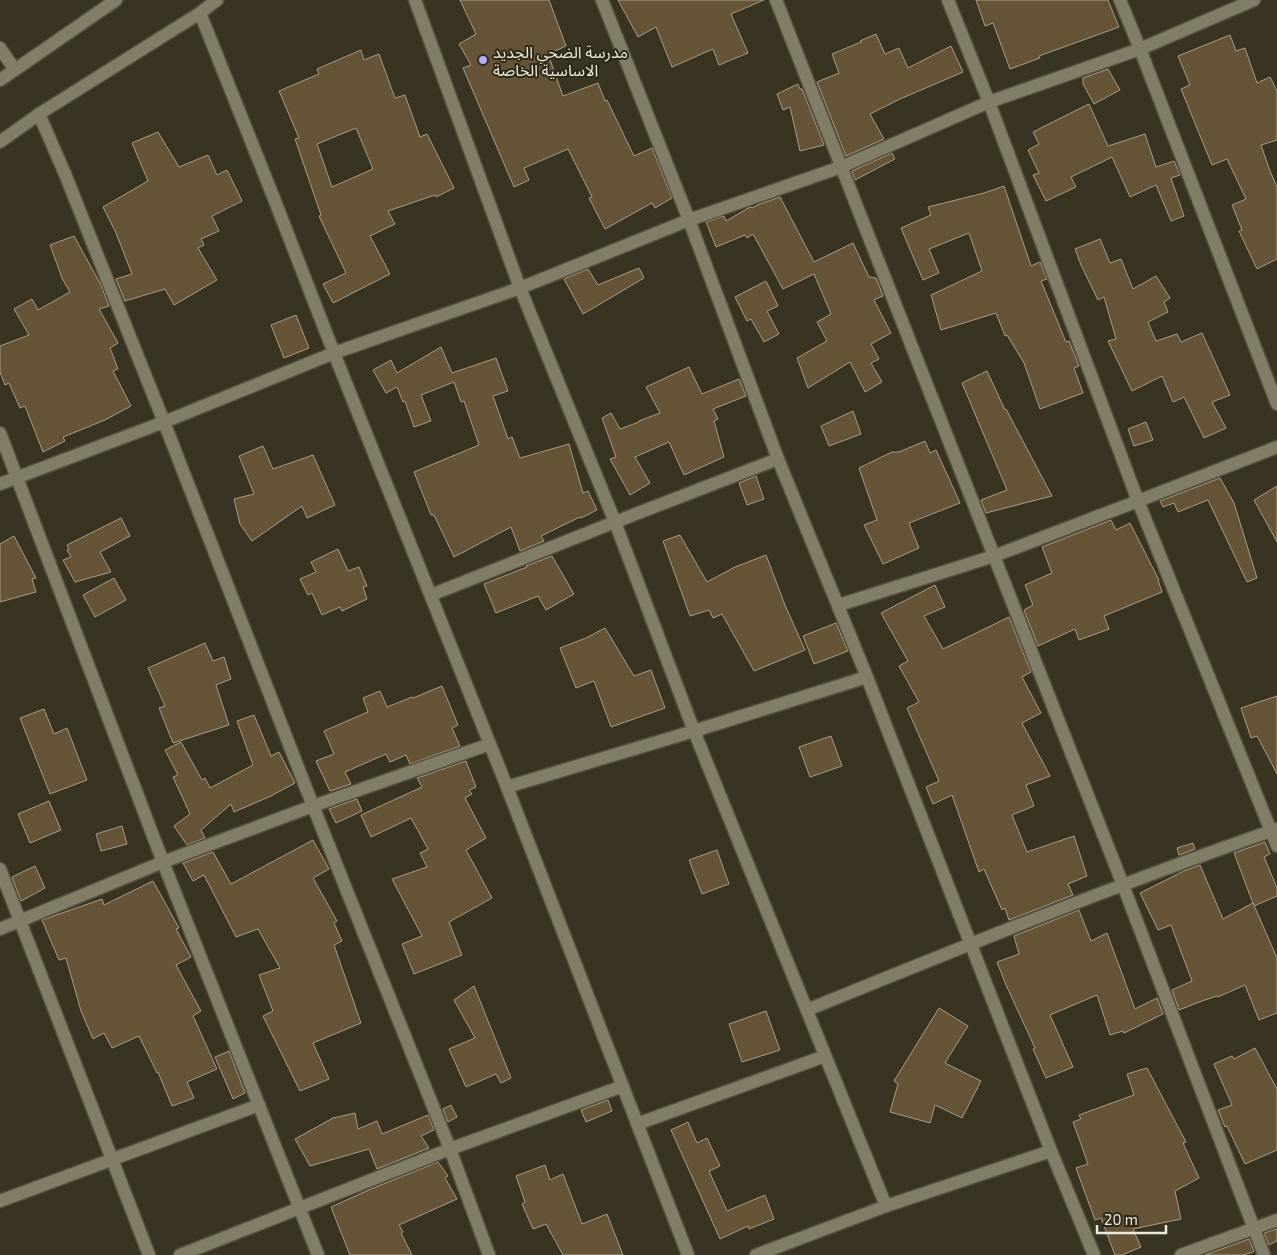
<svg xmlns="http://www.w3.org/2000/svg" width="1277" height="1255" font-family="'Exo 2','Noto Sans Arabic',sans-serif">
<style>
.building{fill:#665438;stroke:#a99c88;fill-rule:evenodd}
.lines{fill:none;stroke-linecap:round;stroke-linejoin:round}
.street-casing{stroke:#555140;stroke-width:15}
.street{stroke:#827d67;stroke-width:12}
.poi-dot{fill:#b2adf9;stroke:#2f2a17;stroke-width:2}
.labels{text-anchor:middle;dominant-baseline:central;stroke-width:4;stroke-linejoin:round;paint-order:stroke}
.poi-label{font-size:16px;fill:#ece9dd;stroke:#2f2a17;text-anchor:start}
</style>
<rect width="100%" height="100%" fill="#393421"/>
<g class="building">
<path d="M460,0H549L566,46L548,54L563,96L598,83L605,101L607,100L634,156L652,148L672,198L655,208L652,203L605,229L589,198L592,197L568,149L524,168L529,180L514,187L463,68L471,65L459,44L476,34Z"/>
<path d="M618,0H764L731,14L748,53L719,65L713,49L672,67L656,27L638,37Z"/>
<path d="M976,0H1108L1119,27L1039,56L1040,58L1010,69L993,23L985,26Z"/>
<path d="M876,34L885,54L899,48L908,68L951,46L963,72L900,99L870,114L884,139L846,156L817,82L839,73L832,54L861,42L860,41Z"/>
<path d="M1230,35L1236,51L1245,48L1257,83L1270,77L1277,91V140L1261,145L1270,171L1277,187V259L1257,269L1239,231L1242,230L1232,205L1246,199L1227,159L1212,165L1181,89L1190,85L1178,56Z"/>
<path d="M361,50L364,60L379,54L395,98L405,95L420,137L427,134L454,188L436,197L435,195L388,211L395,224L370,236L390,274L333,303L323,284L346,273L319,216L321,215L295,139L299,138L279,91L319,74L317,69ZM356,128L373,169L332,187L317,144Z"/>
<path d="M1108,69L1120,90L1094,104L1083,84V78Z"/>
<path d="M798,84L800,89H802L824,145L800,151L790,107L783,110L777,94Z"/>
<path d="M1089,104L1108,146L1145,134L1156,167L1174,161L1180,175L1171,178L1184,216L1171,221L1156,185L1130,197L1112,157L1071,177L1076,187L1046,201L1033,175L1039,173L1028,150L1039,144L1033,132Z"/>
<path d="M158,132L179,167L208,155L217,175L227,170L242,201L212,216L219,231L201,239L204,245L198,248L217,280L174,305L165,289L125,301L116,279L132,274L116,233L103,207L148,181L132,143Z"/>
<path d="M892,153L895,159L855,180L852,171Z"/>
<path d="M1004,186L1031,266L1040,262L1047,279L1041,281L1066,342L1069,341L1079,366L1074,368L1083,393L1040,409L1024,363L1007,335L1005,336L996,313L941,330L931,295L982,271L969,233L929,249L939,273L923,280L901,228L931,215L928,207L984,193Z"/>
<path d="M780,197L814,262L853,243L869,277L876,278L883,296L874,300L891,333L871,344L879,359L871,363L882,382L865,392L850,362L808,388L797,358L827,341L817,322L831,314L814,274L783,289L753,234L747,238L745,235L716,247L706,222L724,216L726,221L750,207H751L752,208L760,204Z"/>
<path d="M74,236L101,285L109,306L99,309L118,343L110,348L118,369L113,371L131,406L105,420L63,437L65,441L43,452L25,406L20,408L9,383L5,385L0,372V346L29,335L14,309L32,299L38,310L70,292L62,278L50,245Z"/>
<path d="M1100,239L1110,263L1121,259L1133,289L1156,276L1170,298L1164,302L1168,312L1148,322L1156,341L1177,334L1181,342L1202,333L1230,395L1212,402L1226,428L1204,438L1184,397L1173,402L1162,376L1132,391L1108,341L1116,339L1104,297L1098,300L1081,265L1075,249Z"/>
<path d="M639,268L644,278L583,314L564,279L588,269L598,285Z"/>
<path d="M766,281L778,306L767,311L779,334L764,342L751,319L747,321L735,297Z"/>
<path d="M296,315L309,348L284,358L271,325Z"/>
<path d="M441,347L452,373L496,358L508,391L493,396L508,439L512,437L520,458L569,444L583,493L588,491L597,510L581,518L580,517L541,536L544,541L520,551L511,527L454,557L434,515H431L414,472L479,445L464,401L461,402L454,382L421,395L431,421L414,427L405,401L403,402L397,387L386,393L373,370L391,360L397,373Z"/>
<path d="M689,367L702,394L739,379L746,396L713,409L718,419L714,421L724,457L684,475L669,442L635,457L650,483L630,495L610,459L616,457L602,418L611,413L620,429L639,422V421L660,413L646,387Z"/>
<path d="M987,371L1005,410L1006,409L1052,496L986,513L981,500L1007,490L962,383Z"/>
<path d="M853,411L861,434L829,446L821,426Z"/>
<path d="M1146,422L1153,440L1134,446L1128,429Z"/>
<path d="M925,441L930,453L936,450L960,503L909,523L919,548L883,564L864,525L877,520L859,468L892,452H899Z"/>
<path d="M263,446L273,469L313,455L335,505L307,518L302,506L252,541L240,524L234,499L254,494L239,456Z"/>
<path d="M756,476L764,499L747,505L739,483Z"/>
<path d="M1220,478L1234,503L1257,578L1247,582L1208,500L1178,512L1174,503L1163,507L1160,501Z"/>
<path d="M1277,486V542L1254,500Z"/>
<path d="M121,518L130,536L100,552L111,572L75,582L63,560L71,557L67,550L69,549L67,545Z"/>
<path d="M1111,520L1116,530L1130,523L1159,580H1158L1162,592L1104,616L1109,629L1079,640L1075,629L1038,646L1024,610L1033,605L1025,585L1052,573L1042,547Z"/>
<path d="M680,535L707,582L735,567L766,555L785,605L805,650L754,671L722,614L713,618L709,610L690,616L663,541Z"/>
<path d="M14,536L36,578L32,579L36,592L0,602V544Z"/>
<path d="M338,549L348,571L359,567L367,586L363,587L367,599L342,611L340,607L322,615L312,593L308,595L300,579L316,572L311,562Z"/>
<path d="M552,556L574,594L546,610L538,596L496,613L484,584L527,567L526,566Z"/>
<path d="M114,578L126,600L95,617L83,595Z"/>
<path d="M935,585L945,607L924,616L943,649L972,635L1009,617L1031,672L1022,677L1041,713L1022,723L1050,776L1026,785L1034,806L1012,815L1027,852L1074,836L1087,876L1068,884L1073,895L1009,920L1005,908L1002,910L984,869L979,872L952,795L933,804L926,787L939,781L907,708L919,702L899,666L908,661L881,613Z"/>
<path d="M836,623L848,651L814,664L803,636Z"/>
<path d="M605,628L634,676L651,670L665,708L611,727L594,681L576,688L560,648L586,638Z"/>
<path d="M205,643L213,661L224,657L231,679L216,685L229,725L173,743L159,708L165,706L148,668Z"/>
<path d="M442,686L458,725L452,728L460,746L410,764L406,755L390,762L386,754L345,772L351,784L330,791L316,761L334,754L324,731L368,712L363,698L380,691L387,707L412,697L413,698Z"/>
<path d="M1277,696V774L1257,736L1251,738L1241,708Z"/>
<path d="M44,709L54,734L67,728L87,780L50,794L20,718Z"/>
<path d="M254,715L271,756L279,752L295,783L271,796L234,812L231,804L201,830L205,838L187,845L174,826L190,814L173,777L178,775L165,750L181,742L202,780L205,778L210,788L253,765L237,721Z"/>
<path d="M831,736L842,766L810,777L799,747Z"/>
<path d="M466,761L476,787L469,790L472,794L465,798L486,838L466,850L492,898L449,922L462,955L414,974L402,944L422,936L392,879L427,867L420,853L428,849L411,818L371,837L361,815L422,787L417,778Z"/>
<path d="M357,799L362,811L336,823L329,809Z"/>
<path d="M49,801L61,830L30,843L18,814Z"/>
<path d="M122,826L127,844L101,851L96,834Z"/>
<path d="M313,840L329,869L313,878L337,921L334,923L342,941L334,945L361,1023L313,1043L329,1079L300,1091L263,1016L273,1011L259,975L280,968L258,929L236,937L204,875L193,881L183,863L213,852L231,884Z"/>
<path d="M1265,842L1270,854L1264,857L1277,888V896L1254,906L1234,853Z"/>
<path d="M1193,843L1195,849L1179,855L1177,848Z"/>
<path d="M717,850L729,884L702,894L689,860Z"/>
<path d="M1200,865L1223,919L1253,903L1277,958V1013L1259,1020L1245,985L1218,997L1217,996L1202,1001L1179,1010L1172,990L1192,981L1171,925L1158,930L1140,893L1184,871Z"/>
<path d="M35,866L45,888L21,901L12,877Z"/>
<path d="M153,881L179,928L176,929L191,957L176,965L201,1011L193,1016L217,1069L187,1082L194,1098L172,1106L158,1072L157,1073L139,1036L112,1048L104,1033L93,1039L81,1011L66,958L59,960L42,920L102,899L104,905Z"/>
<path d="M1079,910L1091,941L1107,933L1135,1009L1157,998L1163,1014L1124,1033L1123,1031L1110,1035L1097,995L1050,1015L1073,1067L1046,1078L1033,1049L1035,1048L1006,985L997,962L1019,954L1014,936Z"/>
<path d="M474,986L511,1078L501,1083L496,1074L466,1087L449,1049L475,1038L454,1000Z"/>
<path d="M939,1008L968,1026L945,1063L981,1081L962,1118L935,1105L930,1123L890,1112L898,1084L894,1081Z"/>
<path d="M766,1011L780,1050L742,1062L729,1024Z"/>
<path d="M1255,1048L1277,1089V1150L1245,1164L1227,1126L1225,1127L1218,1110L1232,1105L1214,1064L1232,1056L1234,1059Z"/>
<path d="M229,1051L245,1093L233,1099L215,1057Z"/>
<path d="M1147,1068L1186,1142L1183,1143L1199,1178L1175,1191L1181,1219L1133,1229L1141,1247L1122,1255H1115L1101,1218L1095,1220L1076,1168L1088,1164L1073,1122L1081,1119L1079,1115L1134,1095L1127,1074Z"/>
<path d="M608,1100L612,1111L586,1122L581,1110Z"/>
<path d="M451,1105L457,1117L448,1122L443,1109Z"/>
<path d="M355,1113L358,1129L377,1121L382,1134L428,1115L434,1130L421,1136L429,1148L377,1169L369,1149L310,1166L295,1139L333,1118Z"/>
<path d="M688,1122L697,1143L707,1138L720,1166L709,1171L727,1211L765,1195L774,1219L749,1229L748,1226L720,1239L671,1130Z"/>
<path d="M438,1162L448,1176L445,1178L457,1199L399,1225L403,1232L401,1233L412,1255H350L331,1207L371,1189Z"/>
<path d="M545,1165L550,1180L563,1174L582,1224L607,1214L623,1255H563L546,1224L533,1229L522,1204L525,1202L516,1176Z"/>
<path d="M1277,1229V1241L1269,1245L1264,1233Z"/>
<path d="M1249,1239L1254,1251L1253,1252L1243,1255H1205Z"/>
</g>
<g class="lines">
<defs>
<g id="street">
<path d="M415,0L520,288L615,522L694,731L886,1206"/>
<path d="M602,0L689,220L778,459L867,677L1051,1151L1094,1255"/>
<path d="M776,0L1123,885L1264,1255"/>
<path d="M948,0L989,102L1138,501L1277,846"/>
<path d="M1120,0L1140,49L1277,404"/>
<path d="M200,13L273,196L334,353L507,787L688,1255"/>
<path d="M0,48L15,70"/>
<path d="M0,80L116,0"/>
<path d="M39,114L65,174L164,422L313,806L450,1149L489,1255"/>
<path d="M0,142L39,114L200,13L217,0"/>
<path d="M0,433L163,862L318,1255"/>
<path d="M0,484L164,422L334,353L520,288L689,220L841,167L989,102L1140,49L1254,0"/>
<path d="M431,595L615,522L778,459"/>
<path d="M839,605L994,556L1138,501L1277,447"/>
<path d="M507,787L694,731L867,677"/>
<path d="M0,869L149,1255"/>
<path d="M0,929L163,862L313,806L490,744"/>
<path d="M807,1010C962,947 1118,884 1277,829"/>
<path d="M637,1124L825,1056"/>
<path d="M0,1201L259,1105"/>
<path d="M180,1255L450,1149L623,1086"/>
<path d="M756,1255L886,1206L1051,1151"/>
<path d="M1181,1255L1277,1220"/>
</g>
</defs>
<use href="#street" class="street-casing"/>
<use href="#street" class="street"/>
</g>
<circle class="poi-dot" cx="483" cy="60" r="5"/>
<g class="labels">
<g class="poi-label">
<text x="493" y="51">مدرسة الضحي الجديد<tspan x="493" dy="18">الاساسية الخاصة</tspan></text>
</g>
</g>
<path d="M1097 1225v8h69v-8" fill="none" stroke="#ece9dd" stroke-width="2.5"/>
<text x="1104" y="1225" font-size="15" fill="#ece9dd" stroke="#2f2a17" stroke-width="4" paint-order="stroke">20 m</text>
</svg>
